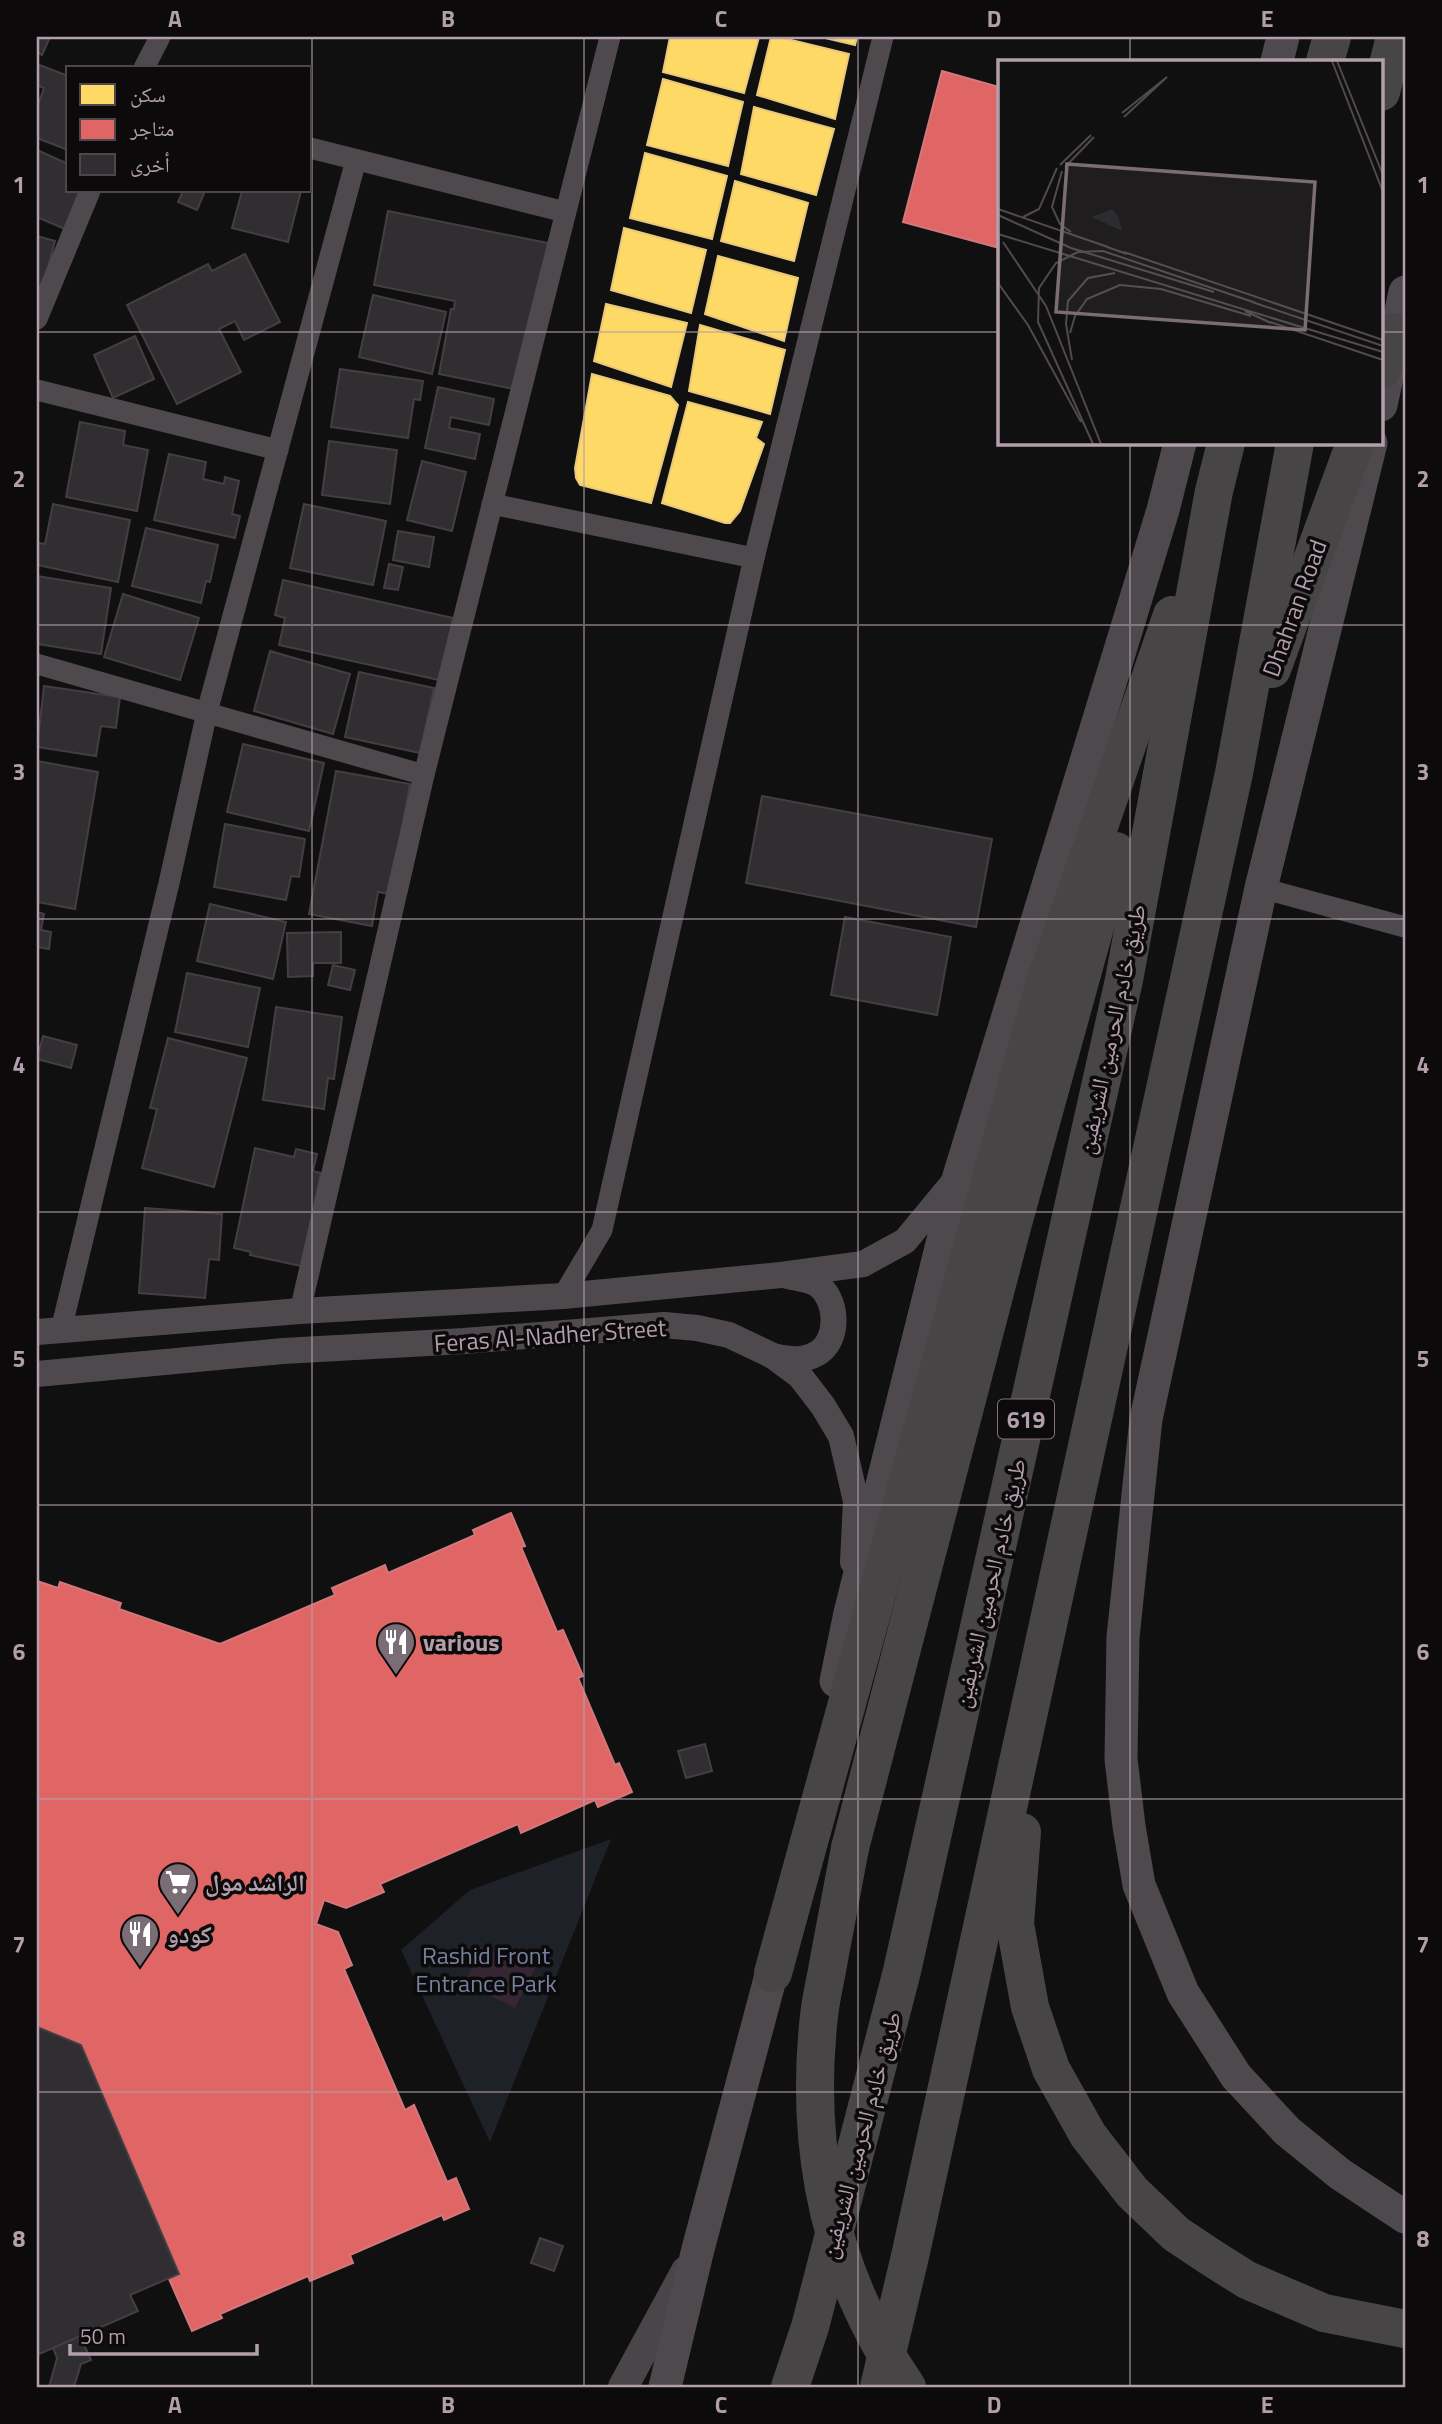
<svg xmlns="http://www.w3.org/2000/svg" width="1442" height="2424" font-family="'Titillium Web','Noto Naskh Arabic',sans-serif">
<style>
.green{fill:#1f2128}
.water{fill:#362634}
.homes{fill:#ffd966;stroke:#e8c87b;stroke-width:2}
.shops{fill:#e06666;stroke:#d2777b;stroke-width:2}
.building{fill:#302e30;stroke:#443e42;stroke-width:2}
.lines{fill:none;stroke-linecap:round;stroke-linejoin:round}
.minor{stroke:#4e494c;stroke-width:21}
.tertiary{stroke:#4e494c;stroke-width:26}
.secondary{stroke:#4a4549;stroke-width:30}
.primary{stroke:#4e494c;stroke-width:33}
.motorway{stroke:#484546;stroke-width:38}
.motorway-bridge{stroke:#484546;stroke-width:38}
.grid{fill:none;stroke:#b39fac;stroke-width:2;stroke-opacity:0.55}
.labels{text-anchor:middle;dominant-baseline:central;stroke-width:7;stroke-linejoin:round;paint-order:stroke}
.shield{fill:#0c0a0b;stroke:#81727c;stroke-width:2}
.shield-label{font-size:23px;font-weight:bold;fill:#b39fac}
.street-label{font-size:24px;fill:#b39fac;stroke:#0c0a0b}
.poi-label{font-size:24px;font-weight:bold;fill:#b39fac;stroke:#0c0a0b;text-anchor:start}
.park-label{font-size:24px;fill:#75819f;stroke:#0c0a0b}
.inset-road{fill:none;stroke:#51494e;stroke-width:2}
.view{fill:#7a6d75;fill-opacity:0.15;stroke:#7a6d75;stroke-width:3.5}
.inset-edge{fill:none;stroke:#b39fac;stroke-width:3.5}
.neatline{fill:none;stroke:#b39fac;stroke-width:2.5}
.grid-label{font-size:23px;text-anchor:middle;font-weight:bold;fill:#b39fac}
</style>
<rect width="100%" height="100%" fill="#101010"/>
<path class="green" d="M611,1839L490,2142L401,1950L470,1890Z"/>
<path class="water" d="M478,1947L537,1964L515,2008L466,1984Z"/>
<g class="homes">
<path d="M670,37H759L744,93L663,72Z"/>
<path d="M771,37H779L849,54L835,119L757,95Z"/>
<path d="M821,37H857L855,45Z"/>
<path d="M663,79L743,102L728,166L647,145Z"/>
<path d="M754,107L834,129L816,195L741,174Z"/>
<path d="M645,153L727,176L712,239L630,218Z"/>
<path d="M735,181L808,203L794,261L721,241Z"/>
<path d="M624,228L706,250L691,313L611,290Z"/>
<path d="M718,256L798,278L784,341L705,314Z"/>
<path d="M606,304L687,323L671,387L594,361Z"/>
<path d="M700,325L785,350L770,414L689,391Z"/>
<path d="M592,374L670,396L678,405L651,503L580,485L576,478L575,468Z"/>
<path d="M688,402L762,422L756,438L764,444L740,511L730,523H725L662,503Z"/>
</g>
<g class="shops">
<path d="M942,71L999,87V248L903,222Z"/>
<path d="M511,1513L525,1546L521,1547L557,1632L563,1630L583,1676L578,1678L615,1765L619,1763L632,1792L598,1807L595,1800L521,1833L518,1824L380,1884L384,1892L346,1908L324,1900L316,1924L338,1932L352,1965L344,1969L405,2110L414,2105L447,2182L456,2178L469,2209L444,2220L442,2215L350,2255L353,2263L310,2281L308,2276L220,2314L222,2318L192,2331L169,2279L179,2274L81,2045L37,2027V1581L58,1588L60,1582L121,1603L119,1609L220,1644L335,1595L332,1588L385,1565L388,1573L475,1535L473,1530Z"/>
</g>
<g class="building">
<path d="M37,37H50L42,55L37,52Z"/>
<path d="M37,64L68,76V150L37,138V108L44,88L37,85Z"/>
<path d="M37,150L68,164V191H84L67,230L37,217Z"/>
<path d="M183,191H205L197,210L178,202Z"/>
<path d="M242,191H301L288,242L232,228Z"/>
<path d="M388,211L548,243L519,390L439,374L451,309H454L455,301L374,285Z"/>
<path d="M37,236L55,241L41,295L37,294Z"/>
<path d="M245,254L280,322L244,340L235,321L219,329L241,372L177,404L127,305L208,264L212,271Z"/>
<path d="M373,295L446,312L432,374L359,357Z"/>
<path d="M135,336L154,379L113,398L94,355Z"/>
<path d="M340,369L423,381L420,400L414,399L408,438L331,427Z"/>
<path d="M438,387L494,399L489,425L451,417L449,428L480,434L475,459L425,448Z"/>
<path d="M80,422L125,431L123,445L148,450L137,511L66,497Z"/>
<path d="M329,441L397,450L390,504L322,495Z"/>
<path d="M169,454L206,462L203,479L224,484L225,477L239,481L232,514L240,516L235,538L154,520Z"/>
<path d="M422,461L466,472L452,531L407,520Z"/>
<path d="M53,504L130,520L118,582L37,565L38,543L45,544Z"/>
<path d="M304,504L386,521L373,585L290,568Z"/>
<path d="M146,528L218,545L210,582L206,581L201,603L132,586Z"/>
<path d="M398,531L434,537L429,567L393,560Z"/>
<path d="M389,564L403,567L398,590L384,588Z"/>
<path d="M37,576L111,588L101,654L37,644Z"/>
<path d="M283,580L453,618L439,680L279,645L285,618L275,615Z"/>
<path d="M123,594L199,618L180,680L104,657Z"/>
<path d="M270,651L350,674L333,734L254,711Z"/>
<path d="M359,672L434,688L420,753L345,737Z"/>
<path d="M44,686L120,697L116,728L101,726L96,756L37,747Z"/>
<path d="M243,744L324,763L309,831L227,812Z"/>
<path d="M37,761L98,772L75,909L37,902Z"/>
<path d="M336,771L410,784L390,894L378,892L372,926L309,914Z"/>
<path d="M762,796L992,839L976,927L746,883Z"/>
<path d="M225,824L305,839L299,877L291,876L286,900L214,887Z"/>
<path d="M210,904L286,922L273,979L197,961Z"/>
<path d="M37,912L44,914L41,930L51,932L49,949L37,947Z"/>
<path d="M845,917L951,937L937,1015L831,995Z"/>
<path d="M341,932V963H313V976L288,977L287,933Z"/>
<path d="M333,965L355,970L350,990L328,985Z"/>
<path d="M187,973L260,988L248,1047L175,1032Z"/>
<path d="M276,1007L342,1017L334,1079L328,1078L324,1109L263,1100Z"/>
<path d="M43,1036L77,1045L71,1068L37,1059Z"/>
<path d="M168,1038L247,1058L214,1187L142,1168L157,1109L150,1108Z"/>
<path d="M255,1148L294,1157L296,1149L317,1154L313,1171L321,1173L301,1266L250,1255L251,1252L234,1248Z"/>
<path d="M145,1208L222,1214L219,1260L209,1259L205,1298L139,1293Z"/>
<path d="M705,1744L712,1771L686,1778L678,1751Z"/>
<path d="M37,2027L81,2045L179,2274L130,2295L138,2311L37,2355Z"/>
<path d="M540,2238L563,2246L554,2271L531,2263Z"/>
<path d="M80,2336L91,2360L81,2364L74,2387H49L57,2358L53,2348Z"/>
</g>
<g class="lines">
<g class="minor">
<path d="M144,68L160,37"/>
<path d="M310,148L565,212"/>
<path d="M37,319L90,191"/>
<path d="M37,390L278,450"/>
<path d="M492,504L754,558"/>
<path d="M37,664L424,775"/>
<path d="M1261,888L1405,927"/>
<path d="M563,1296L602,1230L754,558L883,37"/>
<path d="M300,1311L424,775L610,37"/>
<path d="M61,1330L169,883L207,712L356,160"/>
</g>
<g class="tertiary">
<path d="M37,1332L300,1311L563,1296L781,1275L863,1264L905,1241L958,1177"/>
<path d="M773,1356C788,1359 802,1362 816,1354C841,1341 838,1296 815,1283C807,1279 797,1278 788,1276"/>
<path d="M37,1374L283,1351L464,1341L664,1325L697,1328L729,1335L773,1356L800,1376L823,1406L841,1436L856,1501L853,1562"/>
</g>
<path class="secondary" d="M623,2387L686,2271"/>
<g class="primary">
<path d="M1277,61L1283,37"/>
<path d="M1381,405L1405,292"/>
<path d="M1371,443L1261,888L1146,1419L1123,1637L1121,1759L1129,1826L1139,1885L1183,1993L1236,2076L1287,2131L1340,2174L1405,2217"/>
<path d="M836,1681L850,1613L959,1176L1163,510L1180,443"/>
<path d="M665,2387L698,2249L778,1949"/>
</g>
<g class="motorway">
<path d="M1325,61L1332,37"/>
<path d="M1381,92L1395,37"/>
<path d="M1381,371L1395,332"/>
<path d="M1272,669L1355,443"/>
<path d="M1022,1832L1015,1924L1030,2007L1051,2069L1088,2135L1132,2192L1176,2234L1212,2258L1247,2280L1324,2313L1405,2329"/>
<path d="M850,1848L1012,1227L1116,851"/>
<path d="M773,1973L1044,986L1172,615"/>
<path d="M790,2387L810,2327L902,1971L1124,980L1214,491L1226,443"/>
<path d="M879,2387L911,2252L1234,773L1295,443"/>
</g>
<path class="motorway-bridge" d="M850,1848C843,1885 836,1922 829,1959C826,1978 821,1997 819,2016C804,2151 830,2275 907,2387"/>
</g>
<path class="grid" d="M312,37V2387M584,37V2387M858,37V2387M1130,37V61M37,332H999M1381,332H1405M1130,443V2387M37,625H1405M37,919H1405M37,1212H1405M37,1505H1405M37,1799H1405M37,2092H1405"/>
<defs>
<symbol id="restaurant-pin" viewBox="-11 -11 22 30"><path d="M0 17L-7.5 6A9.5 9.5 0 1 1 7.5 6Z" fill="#7a6d75" stroke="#0c0a0b"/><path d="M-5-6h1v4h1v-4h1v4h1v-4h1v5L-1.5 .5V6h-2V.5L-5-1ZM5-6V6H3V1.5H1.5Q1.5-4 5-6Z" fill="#fff"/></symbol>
<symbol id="supermarket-pin" viewBox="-11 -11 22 30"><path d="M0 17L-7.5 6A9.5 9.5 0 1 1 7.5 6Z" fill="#7a6d75" stroke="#0c0a0b"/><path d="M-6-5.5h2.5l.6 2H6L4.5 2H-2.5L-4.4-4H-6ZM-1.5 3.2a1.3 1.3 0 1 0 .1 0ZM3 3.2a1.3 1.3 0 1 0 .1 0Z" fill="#fff"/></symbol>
</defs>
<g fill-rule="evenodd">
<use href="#restaurant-pin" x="374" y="1620" width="44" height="60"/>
<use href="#supermarket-pin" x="156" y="1860" width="44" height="60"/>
<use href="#restaurant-pin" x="118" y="1912" width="44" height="60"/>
</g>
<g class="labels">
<rect class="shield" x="998" y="1399.5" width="56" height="39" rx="5"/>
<g class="shield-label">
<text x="1026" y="1419">619</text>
</g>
<g class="street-label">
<text transform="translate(1294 608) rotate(-70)">Dhahran Road</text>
<text transform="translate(1111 1029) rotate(-78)">طريق خادم الحرمين الشريفين</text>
<text transform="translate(550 1335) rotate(-4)">Feras Al-Nadher Street</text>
<text transform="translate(989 1583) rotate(-77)">طريق خادم الحرمين الشريفين</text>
<text transform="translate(860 2135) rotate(-75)">طريق خادم الحرمين الشريفين</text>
</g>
<g class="poi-label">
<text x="423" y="1642">various</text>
<text x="205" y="1882">الراشد مول</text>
<text x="167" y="1934">كودو</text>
</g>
<g class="park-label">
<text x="486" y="1955">Rashid Front<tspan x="486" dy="28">Entrance Park</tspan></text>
</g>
</g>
<g transform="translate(998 60)">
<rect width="385" height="385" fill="#101010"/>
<path d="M114,149L120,156L124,171L94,157Z" fill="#1f2128"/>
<path class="inset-road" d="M334,1L385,132M339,1L385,115M124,53L169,17L126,57M62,105L93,75M67,107L96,77M64,111L54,147L62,164L73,172M0,149L110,187M0,155L73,188L216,232M25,157L41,149L59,108M0,174L385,292M5,182L48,246L103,384M109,187L129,194M126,192L385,280M0,223L30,265L83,362M254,242L385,286M247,251L273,263M272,262L385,300M72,273L77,256L89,239L122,225L163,229L253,256M74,300L68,264L70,241L90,218L117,213M95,384L40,262L41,228L58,203L80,192L105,191L258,243"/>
<path class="view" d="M69,104L317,122L307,270L58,252Z"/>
<rect width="385" height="385" class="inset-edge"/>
</g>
<rect width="1442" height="2424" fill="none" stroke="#0c0a0b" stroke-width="77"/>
<rect x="66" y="66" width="245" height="126" fill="#0c0a0b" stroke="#4f464b" stroke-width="2"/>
<rect x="80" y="84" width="35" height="21" fill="#ffd966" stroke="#4f464b" stroke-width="2"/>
<text x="130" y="102" font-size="21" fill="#b39fac">سكن</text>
<rect x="80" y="119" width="35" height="21" fill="#e06666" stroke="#4f464b" stroke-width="2"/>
<text x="130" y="136" font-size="21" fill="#b39fac">متاجر</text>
<rect x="80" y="154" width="35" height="21" fill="#302e30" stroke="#4f464b" stroke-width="2"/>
<text x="130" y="172" font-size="21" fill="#b39fac">أخرى</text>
<path d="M70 2344v10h187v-10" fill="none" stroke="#b39fac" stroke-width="3.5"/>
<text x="80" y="2344" font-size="21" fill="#b39fac" stroke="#0c0a0b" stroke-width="5" paint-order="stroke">50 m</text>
<rect x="38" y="38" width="1366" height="2348" class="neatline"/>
<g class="grid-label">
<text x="175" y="27">A</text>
<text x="448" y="27">B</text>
<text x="721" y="27">C</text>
<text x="994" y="27">D</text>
<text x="1267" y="27">E</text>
<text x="19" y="193">1</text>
<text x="1423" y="193">1</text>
<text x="19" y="487">2</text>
<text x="1423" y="487">2</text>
<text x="19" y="780">3</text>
<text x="1423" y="780">3</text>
<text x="19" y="1073">4</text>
<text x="1423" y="1073">4</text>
<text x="19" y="1367">5</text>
<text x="1423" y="1367">5</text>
<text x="19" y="1660">6</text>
<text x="1423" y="1660">6</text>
<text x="19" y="1953">7</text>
<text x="1423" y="1953">7</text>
<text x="19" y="2247">8</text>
<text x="1423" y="2247">8</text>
<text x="175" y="2413">A</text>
<text x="448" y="2413">B</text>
<text x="721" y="2413">C</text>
<text x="994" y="2413">D</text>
<text x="1267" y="2413">E</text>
</g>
</svg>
